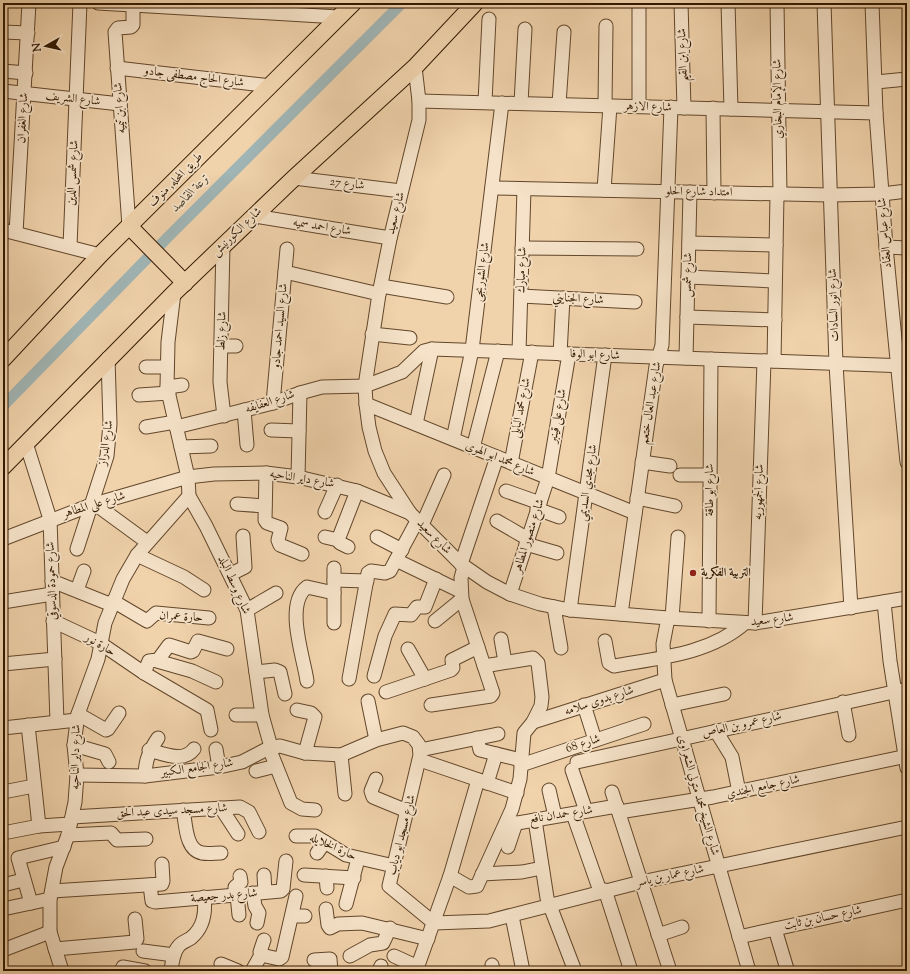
<svg xmlns="http://www.w3.org/2000/svg" width="910" height="974" font-family="'Sorts Mill Goudy',Amiri,serif">
<style>
.lines{fill:none;stroke-linecap:round;stroke-linejoin:round}
.canal{stroke:#a0b5b5;stroke-width:11}
.minor-casing{stroke:#62472b;stroke-width:15}
.major-casing{stroke:#321900;stroke-width:18}
.minor{stroke:#f5e2c8;stroke-width:13}
.major{stroke:#f0d2ab;stroke-width:16}
.poi-dot{fill:#8f2418;stroke:#f5e2c8;stroke-width:1.5}
.labels{text-anchor:middle;dominant-baseline:central;stroke-width:3.5;stroke-linejoin:round;paint-order:stroke}
.street-label{font-size:12px;fill:#321900;stroke:#f5e2c8}
.poi-label{font-size:12px;font-weight:bold;fill:#321900;stroke:#f5e2c8;text-anchor:start}
.water-label{font-size:13px;font-style:italic;fill:#534836;stroke:#f5e2c8}
</style>
<rect width="100%" height="100%" fill="#f0d2ab"/>
<filter id="stains"><feTurbulence type="fractalNoise" baseFrequency=".005" numOctaves="4"/><feColorMatrix values="0 0 0 0 .2 0 0 0 0 .09 0 0 0 0 .02 0 0 0 .5 -.17"/></filter>
<radialGradient id="worn" r=".72"><stop offset=".6" stop-color="#630" stop-opacity="0"/><stop offset="1" stop-color="#630" stop-opacity=".3"/></radialGradient>
<g class="lines">
<path class="canal" d="M3,406L168,237L402,3"/>
<defs>
<g id="minor">
<path d="M98,3L338,17"/>
<path d="M681,3L684,108"/>
<path d="M728,3L731,109"/>
<path d="M777,3L780,195"/>
<path d="M824,3L836,364L851,608"/>
<path d="M872,3L876,113L886,247L907,462"/>
<path d="M3,32L28,33"/>
<path d="M415,67L419,101V120L390,239L379,294L365,386L366,404L369,427L375,451L384,473L410,513L461,564L487,582L510,594L540,604L570,610L668,618L755,623L907,598"/>
<path d="M117,68L271,86"/>
<path d="M3,71L26,73"/>
<path d="M876,82L907,79"/>
<path d="M3,91L120,104"/>
<path d="M419,101L876,113"/>
<path d="M485,102L489,19"/>
<path d="M521,103L525,29"/>
<path d="M559,104L564,32"/>
<path d="M605,105L606,26"/>
<path d="M639,106V3"/>
<path d="M713,108L714,193"/>
<path d="M294,178L401,191"/>
<path d="M492,188L830,195L882,194L907,191"/>
<path d="M604,190L610,106"/>
<path d="M254,216L390,238"/>
<path d="M129,226L115,32L118,28L131,27L133,25V5"/>
<path d="M3,230L100,255"/>
<path d="M16,233L29,3"/>
<path d="M689,243L776,245"/>
<path d="M223,245L220,382L224,416"/>
<path d="M70,246L80,3"/>
<path d="M886,247L907,248"/>
<path d="M522,248L637,249"/>
<path d="M285,272L379,294"/>
<path d="M688,277L775,281"/>
<path d="M381,286L447,297"/>
<path d="M174,293L168,342L167,387L188,477L189,496L206,526L247,610L262,715L271,747"/>
<path d="M521,296L635,302"/>
<path d="M687,317L775,320"/>
<path d="M372,334L410,338"/>
<path d="M221,346H236"/>
<path d="M519,352L524,189"/>
<path d="M560,354L563,298"/>
<path d="M686,358L690,192"/>
<path d="M774,361L777,195"/>
<path d="M146,367H167"/>
<path d="M167,387L182,385"/>
<path d="M139,395L169,393"/>
<path d="M273,403L287,249"/>
<path d="M366,404L635,513"/>
<path d="M244,410L247,445"/>
<path d="M416,424L432,349"/>
<path d="M146,427L175,422"/>
<path d="M176,427L273,403L300,393L322,387L365,386L402,372L424,351L432,349L907,366"/>
<path d="M271,430L299,431"/>
<path d="M453,439L472,350L502,103"/>
<path d="M26,443L50,519L57,722"/>
<path d="M181,447L211,446"/>
<path d="M473,448L498,351"/>
<path d="M642,462L670,466"/>
<path d="M511,463L532,352"/>
<path d="M266,473L265,520L267,523L281,528L278,540L280,545L302,554"/>
<path d="M680,475H710"/>
<path d="M298,477L300,393"/>
<path d="M506,491L540,503"/>
<path d="M637,498L675,506"/>
<path d="M95,504L147,542"/>
<path d="M237,504L265,506"/>
<path d="M537,509L559,517"/>
<path d="M325,512L337,485"/>
<path d="M497,521L528,539"/>
<path d="M422,525L444,475"/>
<path d="M325,537L338,540"/>
<path d="M377,537L402,550"/>
<path d="M3,539L91,505L188,477L214,474L266,473L298,477L357,491L410,513"/>
<path d="M526,544L557,553"/>
<path d="M348,547L340,543L338,540L357,491"/>
<path d="M77,549L107,456L110,424L108,358"/>
<path d="M137,555L184,577L204,590"/>
<path d="M396,560L460,591"/>
<path d="M461,564L497,457"/>
<path d="M231,574L245,567L243,536"/>
<path d="M334,580L367,581"/>
<path d="M52,581L112,605"/>
<path d="M77,590L84,571"/>
<path d="M510,594L548,478L569,354"/>
<path d="M113,601L147,621L156,613L209,618"/>
<path d="M3,602L52,594"/>
<path d="M884,602L890,661L907,768"/>
<path d="M554,607L561,648"/>
<path d="M247,610L276,593"/>
<path d="M570,610L605,355"/>
<path d="M621,614L656,366L662,345L671,107"/>
<path d="M668,618L663,644L665,680L749,971"/>
<path d="M672,618L678,537"/>
<path d="M53,621L100,643L144,673L207,710L211,730"/>
<path d="M435,621L462,599"/>
<path d="M709,621L711,359"/>
<path d="M334,623V568"/>
<path d="M755,623L764,361"/>
<path d="M501,639L505,662"/>
<path d="M605,641L609,663L614,666C659,658 710,654 745,623"/>
<path d="M408,649L425,679"/>
<path d="M157,661L192,671L216,682"/>
<path d="M3,664L55,659"/>
<path d="M256,672L275,670L280,672L285,694"/>
<path d="M144,673L149,661L158,660L169,645L191,652L193,651L198,641L227,649"/>
<path d="M374,676L385,636L395,614L411,615L417,607H425L436,579"/>
<path d="M349,679L368,573L371,571L385,573L390,571L417,521"/>
<path d="M307,681C304,658 284,604 307,587L334,593"/>
<path d="M386,692L451,670L453,668L452,660L478,647"/>
<path d="M368,701L376,740"/>
<path d="M843,702L849,735"/>
<path d="M431,705L491,696L493,693L462,599L461,578L464,567"/>
<path d="M584,705L595,740"/>
<path d="M672,705L724,694"/>
<path d="M297,710L311,713L315,717L305,753"/>
<path d="M78,714L106,730L108,729L119,713"/>
<path d="M236,715H262"/>
<path d="M533,722L665,680"/>
<path d="M28,725L39,826"/>
<path d="M3,728L77,720"/>
<path d="M716,731L732,757L739,792"/>
<path d="M477,738L480,750L521,760"/>
<path d="M74,745L105,754L109,762"/>
<path d="M269,748L291,803L302,809L315,810"/>
<path d="M216,749L219,767"/>
<path d="M149,750C164,754 184,763 194,749"/>
<path d="M420,750L498,734"/>
<path d="M341,755L345,794"/>
<path d="M420,760L517,793"/>
<path d="M577,762L907,689"/>
<path d="M521,765L644,724"/>
<path d="M572,770L586,811"/>
<path d="M256,771L276,766"/>
<path d="M77,775L145,776L219,767L242,762L269,748L280,746L305,753L341,755L376,740L403,733L413,737L419,745L420,755L389,886L434,923L489,921L641,882L907,827"/>
<path d="M145,776C145,760 150,750 158,738"/>
<path d="M376,779L371,791L373,797L407,811"/>
<path d="M487,783L496,754"/>
<path d="M549,790L555,816"/>
<path d="M3,792L34,786"/>
<path d="M612,792L670,971"/>
<path d="M221,808L238,834"/>
<path d="M183,810C186,823 185,850 202,853C208,854 215,853 221,853"/>
<path d="M619,812L713,797L907,756"/>
<path d="M573,814L600,891"/>
<path d="M72,817L240,807L249,812L259,832"/>
<path d="M535,820L547,898L575,971"/>
<path d="M506,825L617,806"/>
<path d="M3,833L39,826L70,824"/>
<path d="M68,835L111,833L117,840L146,839"/>
<path d="M296,836H315L346,855L394,866"/>
<path d="M508,847L516,823"/>
<path d="M317,853L325,842"/>
<path d="M482,874L522,872L542,868"/>
<path d="M264,875L265,892"/>
<path d="M304,875L354,878"/>
<path d="M326,876L327,888"/>
<path d="M450,876L469,887L477,886L512,809L520,779L524,733L533,722L541,706L542,697L538,663L533,658L484,666"/>
<path d="M3,885L23,880"/>
<path d="M150,885L152,901L155,902L281,891L283,889L286,861"/>
<path d="M605,890L631,971"/>
<path d="M52,891L162,884L163,881L162,864"/>
<path d="M253,893L255,906L259,913L257,923"/>
<path d="M235,895V887L241,882L240,876"/>
<path d="M237,895L239,915"/>
<path d="M31,903L18,858L64,847"/>
<path d="M346,904L358,859"/>
<path d="M3,909L50,899"/>
<path d="M326,909L328,925L330,928L338,924L362,923L428,939"/>
<path d="M292,916H305"/>
<path d="M512,916L523,971"/>
<path d="M775,929L787,969"/>
<path d="M658,935L682,927"/>
<path d="M739,937L907,900"/>
<path d="M55,949L135,942L137,939L135,919"/>
<path d="M3,950L50,932"/>
<path d="M143,951L174,955"/>
<path d="M263,955L260,952L264,940"/>
<path d="M350,956L370,945L383,943L390,928"/>
<path d="M394,956L418,967"/>
<path d="M314,960L330,959L331,971"/>
<path d="M221,964L238,971"/>
<path d="M492,965L493,971"/>
<path d="M62,971L50,932V899L56,867L68,835L75,802L77,775L74,745L78,714L98,659L105,623L123,579L137,555L189,496"/>
<path d="M121,971L123,967L145,971"/>
<path d="M171,971C172,963 173,953 178,947C181,942 187,941 191,938C204,927 206,913 204,897"/>
<path d="M252,971L261,955L279,959L282,957L296,896"/>
<path d="M379,971L381,966"/>
<path d="M416,971L450,876L478,780"/>
</g>
<g id="major">
<path d="M129,226L185,283"/>
<path d="M3,359L100,255L353,3"/>
<path d="M3,467L174,293L294,178L415,67L475,3"/>
</g>
</defs>
<use href="#minor" class="minor-casing"/>
<use href="#major" class="major-casing"/>
<use href="#minor" class="minor"/>
<use href="#major" class="major"/>
</g>
<circle class="poi-dot" cx="693" cy="573" r="4"/>
<g class="labels">
<g class="street-label">
<text transform="translate(683 55) rotate(-92)">شارع ابن القيم</text>
<text transform="translate(194 77) rotate(7)">شارع الحاج مصطفى جادو</text>
<text transform="translate(73 99) rotate(6)">شارع الشريف</text>
<text transform="translate(778 99) rotate(-91)">شارع الإمام البخاري</text>
<text transform="translate(648 107) rotate(2)">شارع الازهر</text>
<text transform="translate(120 108) rotate(-94)">شارع ابن تيميه</text>
<text transform="translate(23 118) rotate(-87)">شارع الغفران</text>
<text transform="translate(73 173) rotate(-87)">شارع شمس الدين</text>
<text transform="translate(176 180) rotate(-45)">طريق المحله, منوف</text>
<text transform="translate(347 184) rotate(7)">شارع 27</text>
<text transform="translate(699 192) rotate(1)">امتداد شارع الحلو</text>
<text transform="translate(396 213) rotate(-76)">شارع سعيد</text>
<text transform="translate(322 227) rotate(9)">شارع احمد سميه</text>
<text transform="translate(237 232) rotate(-44)">شارع الكورنيش</text>
<text transform="translate(885 233) rotate(-95)">شارع عباس العقاد</text>
<text transform="translate(522 270) rotate(-88)">شارع مبارك</text>
<text transform="translate(482 272) rotate(-83)">شارع الشوربجى</text>
<text transform="translate(688 275) rotate(-89)">شارع شمس</text>
<text transform="translate(578 299) rotate(3)">شارع الجنايني</text>
<text transform="translate(834 305) rotate(-92)">شارع انور السادات</text>
<text transform="translate(280 326) rotate(-85)">شارع السيد احمد جادو</text>
<text transform="translate(222 331) rotate(-88)">شارع زلط</text>
<text transform="translate(595 355) rotate(2)">شارع ابو الوفا</text>
<text transform="translate(270 402) rotate(-18)">شارع العفايفه</text>
<text transform="translate(651 403) rotate(-81)">شارع عبد العال ختعم</text>
<text transform="translate(521 408) rotate(-79)">شارع محمد البابلى</text>
<text transform="translate(558 416) rotate(-80)">شارع على قينبر</text>
<text transform="translate(106 443) rotate(-81)">شارع الدراز</text>
<text transform="translate(500 459) rotate(22)">شارع محمد ابو الهوى</text>
<text transform="translate(302 479) rotate(9)">شارع داير الناحيه</text>
<text transform="translate(588 483) rotate(-82)">شارع مجدي السديمي</text>
<text transform="translate(710 490) rotate(-90)">شارع ابو طاقة</text>
<text transform="translate(759 492) rotate(-88)">شارع الجمهوريه</text>
<text transform="translate(94 505) rotate(-17)">شارع على المطاهر</text>
<text transform="translate(529 536) rotate(-72)">شارع منصور المطاهر</text>
<text transform="translate(434 537) rotate(45)">شارع سعيد</text>
<text transform="translate(52 581) rotate(-92)">شارع حمودة الدسوقي</text>
<text transform="translate(234 585) rotate(66)">شارع وسط البلد</text>
<text transform="translate(181 617) rotate(3)">حارة عمران</text>
<text transform="translate(772 620) rotate(-7)">شارع سعيد</text>
<text transform="translate(100 645) rotate(30)">حارة نور</text>
<text transform="translate(599 701) rotate(-18)">شارع بدوى سلامه</text>
<text transform="translate(742 725) rotate(-13)">شارع عمرو بن العاص</text>
<text transform="translate(583 744) rotate(-18)">شارع 68</text>
<text transform="translate(76 757) rotate(-89)">شارع داير الناحيه</text>
<text transform="translate(197 768) rotate(-8)">شارع الجامع الكبير</text>
<text transform="translate(763 787) rotate(-12)">شارع جامع الجندي</text>
<text transform="translate(698 795) rotate(74)">شارع الشيخ محمد متولي الشعراوى</text>
<text transform="translate(172 811) rotate(-3)">شارع مسجد سيدى عبد الحق</text>
<text transform="translate(561 815) rotate(-9)">شارع حمدان نافع</text>
<text transform="translate(402 835) rotate(-76)">شارع مسجد ابو دياب</text>
<text transform="translate(333 847) rotate(24)">حارة الخلايله</text>
<text transform="translate(670 876) rotate(-12)">شارع عمار بن ياسر</text>
<text transform="translate(224 896) rotate(-5)">شارع بدر جعيصة</text>
<text transform="translate(823 918) rotate(-12)">شارع حسان بن ثابت</text>
</g>
<g class="poi-label">
<text x="701" y="573">التربية الفكرية</text>
</g>
<g class="water-label">
<text transform="translate(191 193) rotate(-45)">ترعة القاصد</text>
</g>
</g>
<rect width="910" height="974" fill="none" stroke="#f0d2ab" stroke-width="16"/>
<rect x="4" y="4" width="902" height="966" fill="none" stroke="#321900" stroke-width="2"/>
<rect x="8" y="8" width="894" height="958" fill="none" stroke="#321900"/>
<g transform="translate(46 46) rotate(262)" stroke="#f5e2c8" stroke-width="3" paint-order="stroke">
<path d="M0-3L7 15L0 10L-7 15Z" fill="#321900"/>
<text y="-6" font-size="11" font-weight="bold" text-anchor="middle" fill="#321900">N</text>
</g>
<rect width="100%" height="100%" filter="url(#stains)"/>
<rect width="100%" height="100%" fill="url(#worn)"/>
</svg>
